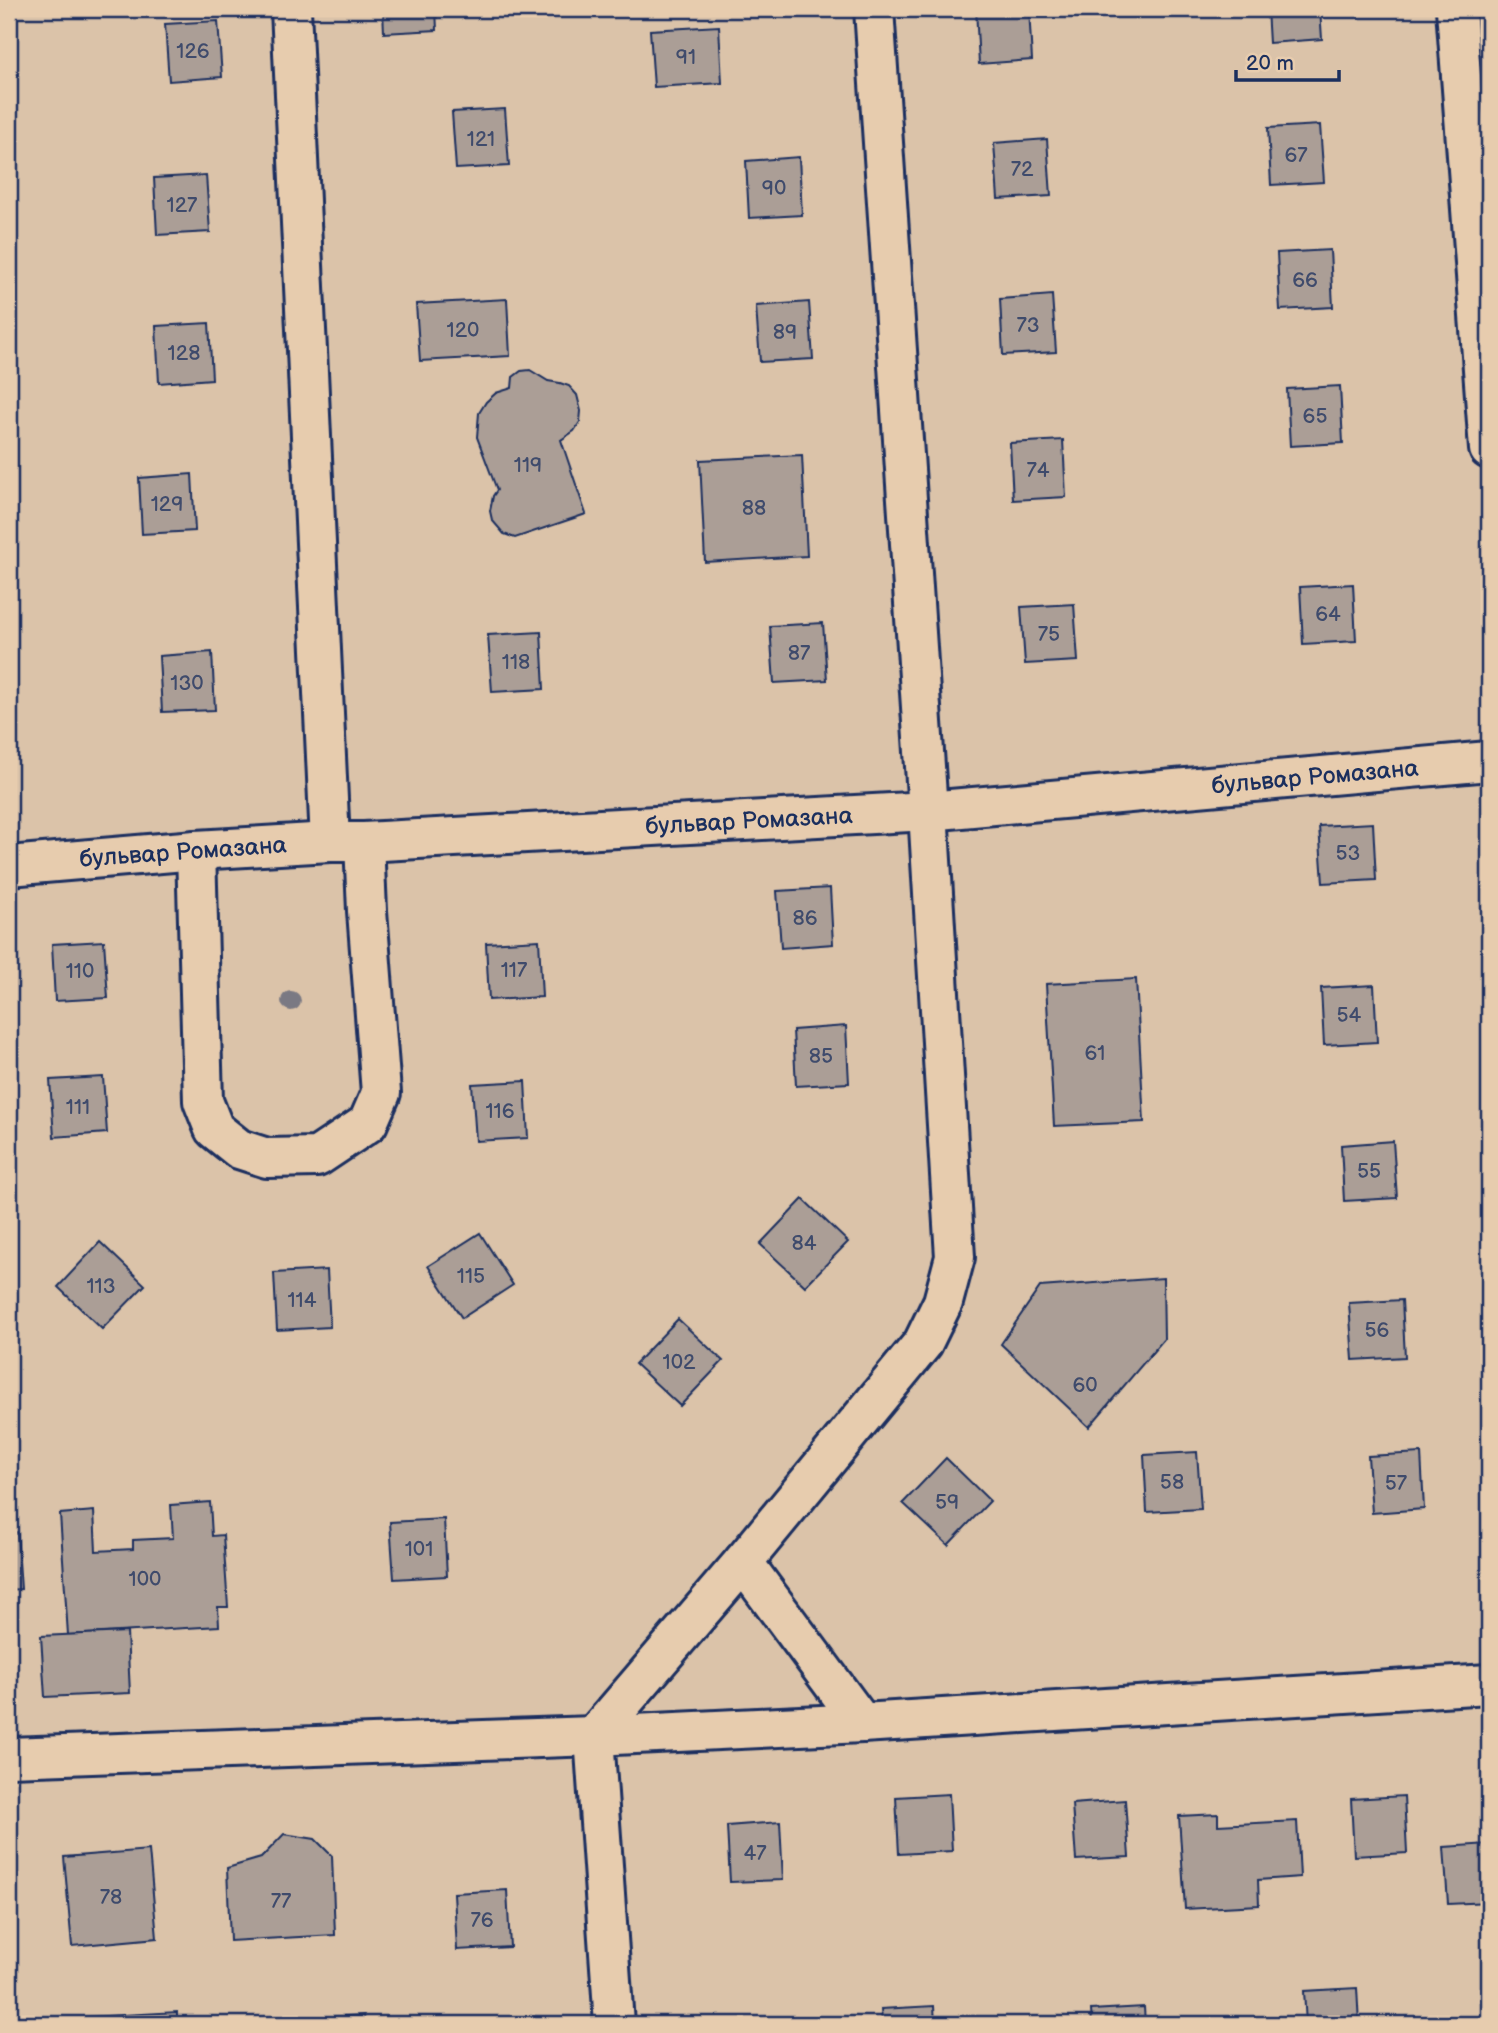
<svg xmlns="http://www.w3.org/2000/svg" width="1498" height="2033" font-family="'Balsamiq Sans',sans-serif">
<style>
.building{fill:#ab9e96;stroke:#1b2f5e;stroke-width:2}
.lines{fill:none;stroke-linecap:round;stroke-linejoin:round}
.minor-casing{stroke:#1b2f5e;stroke-width:44}
.minor{stroke:#e7ccae;stroke-width:38}
.tree{fill:#7a7983}
.labels{text-anchor:middle;dominant-baseline:central;stroke-width:5;stroke-linejoin:round;paint-order:stroke}
.number-label{font-size:21px;fill:#3f4b6c}
.street-label{font-size:24px;fill:#1b2f5e;stroke:#e7ccae}
</style>
<rect width="100%" height="100%" fill="#dbc3a9"/>
<filter id="ink" filterUnits="userSpaceOnUse"><feTurbulence type="fractalNoise" baseFrequency=".0143" numOctaves="2"/><feDisplacementMap in="SourceGraphic" scale="14" xChannelSelector="R" yChannelSelector="G"/><feConvolveMatrix kernelMatrix="1 2 1 2 8 2 1 2 1" color-interpolation-filters="sRGB"/></filter>
<g filter="url(#ink)">
<g class="building">
<path d="M383,9H436L437,30L384,33Z"/>
<path d="M976,9H1029L1032,60L979,64Z"/>
<path d="M1267,9H1320L1322,39L1269,43Z"/>
<path d="M218,21L222,77L169,81L165,24Z"/>
<path d="M719,26L722,83L654,87L650,30Z"/>
<path d="M505,109L509,166L456,169L452,112Z"/>
<path d="M1320,125L1324,182L1271,185L1268,128Z"/>
<path d="M1047,139L1051,196L998,199L994,143Z"/>
<path d="M799,157L802,215L749,218L746,161Z"/>
<path d="M206,175L210,232L157,235L154,178Z"/>
<path d="M1330,250L1333,307L1280,310L1277,253Z"/>
<path d="M1052,295L1056,352L1003,355L1000,299Z"/>
<path d="M507,299L510,356L420,361L416,304Z"/>
<path d="M809,302L813,359L760,362L756,306Z"/>
<path d="M209,323L212,379L159,383L156,326Z"/>
<path d="M530,370L548,381L560,383L569,386L577,395L581,411L580,422L574,431L561,440L586,514L515,538L504,534L492,520L490,511L493,496L497,490L477,437L479,413L486,402L496,393L512,388L513,377L521,371Z"/>
<path d="M1340,386L1343,443L1290,446L1287,389Z"/>
<path d="M1063,440L1066,497L1013,500L1010,443Z"/>
<path d="M802,455L807,556L705,562L700,460Z"/>
<path d="M192,474L195,531L142,534L139,478Z"/>
<path d="M1353,584L1356,641L1303,644L1300,587Z"/>
<path d="M1074,604L1078,661L1025,664L1021,607Z"/>
<path d="M823,623L827,680L774,683L770,626Z"/>
<path d="M541,632L544,689L492,692L488,635Z"/>
<path d="M212,652L215,710L162,712L159,656Z"/>
<path d="M1373,823L1376,880L1323,883L1319,826Z"/>
<path d="M830,888L833,944L781,948L777,891Z"/>
<path d="M539,940L542,997L489,1000L486,943Z"/>
<path d="M104,941L108,998L55,1001L52,944Z"/>
<path d="M1136,979L1144,1122L1054,1126L1046,984Z"/>
<path d="M1374,985L1377,1042L1324,1045L1321,988Z"/>
<path d="M846,1026L849,1083L796,1086L793,1030Z"/>
<path d="M103,1077L107,1133L54,1137L50,1080Z"/>
<path d="M525,1081L528,1138L476,1141L472,1084Z"/>
<path d="M1393,1141L1397,1198L1344,1201L1341,1145Z"/>
<path d="M803,1199L848,1242L805,1286L760,1244Z"/>
<path d="M480,1233L513,1285L462,1318L428,1266Z"/>
<path d="M100,1242L145,1285L102,1329L58,1287Z"/>
<path d="M327,1270L330,1327L277,1330L274,1273Z"/>
<path d="M1163,1278L1164,1339L1089,1427L1001,1344L1040,1287Z"/>
<path d="M1402,1300L1405,1357L1353,1360L1349,1303Z"/>
<path d="M678,1319L723,1361L680,1406L635,1364Z"/>
<path d="M1197,1452L1201,1509L1147,1512L1144,1455Z"/>
<path d="M1421,1453L1424,1509L1372,1513L1368,1456Z"/>
<path d="M946,1458L990,1501L948,1545L903,1503Z"/>
<path d="M210,1502L212,1536L223,1535L228,1607H218L219,1626L68,1635L60,1514L94,1511L96,1551L133,1549V1540L173,1538L171,1505Z"/>
<path d="M444,1519L447,1576L394,1579L390,1522Z"/>
<path d="M17,1532L21,1589L9,1590V1533Z"/>
<path d="M127,1632L130,1693L45,1697L41,1636Z"/>
<path d="M949,1794L952,1851L899,1854L896,1797Z"/>
<path d="M1404,1796L1407,1853L1354,1856L1351,1799Z"/>
<path d="M1125,1800L1129,1857L1076,1860L1072,1804Z"/>
<path d="M1218,1814V1825L1297,1821L1300,1877L1258,1880L1259,1905L1185,1909L1179,1816Z"/>
<path d="M780,1822L783,1880L730,1882L727,1826Z"/>
<path d="M284,1834L315,1839L332,1856L335,1935L230,1941L227,1868L261,1858Z"/>
<path d="M1489,1844V1902L1448,1904L1444,1847Z"/>
<path d="M149,1850L157,1938L72,1946L64,1857Z"/>
<path d="M507,1890L510,1947L457,1950L454,1893Z"/>
<path d="M1357,1988L1359,2024H1306L1304,1991Z"/>
<path d="M934,2006L935,2024H882L881,2009Z"/>
<path d="M1144,2007L1145,2024H1092L1091,2010Z"/>
<path d="M177,2012V2024H89V2017Z"/>
<path d="M364,2015L365,2024H311V2018Z"/>
</g>
<g class="lines">
<defs>
<g id="minor">
<path d="M291,9L330,842"/>
<path d="M1456,9L1489,449"/>
<path d="M196,850L203,1101L214,1129L239,1149L267,1158L317,1157L368,1123L381,1093L367,911L364,842"/>
<path d="M9,866L196,850L330,842H364L928,811L1489,761"/>
<path d="M743,1562L862,1723"/>
<path d="M9,1757L594,1736L862,1723L1489,1684"/>
<path d="M614,2024L594,1736L743,1562L923,1343L943,1302L955,1257L928,811L874,9"/>
</g>
</defs>
<use href="#minor" class="minor-casing"/>
<use href="#minor" class="minor"/>
</g>
<circle class="tree" cx="291" cy="1001" r="10"/>
</g>
<g class="labels">
<g class="number-label">
<text x="193" y="51">126</text>
<text x="686" y="57">91</text>
<text x="481" y="139">121</text>
<text x="1296" y="155">67</text>
<text x="1022" y="169">72</text>
<text x="774" y="188">90</text>
<text x="182" y="205">127</text>
<text x="1305" y="280">66</text>
<text x="1028" y="325">73</text>
<text x="463" y="330">120</text>
<text x="785" y="332">89</text>
<text x="184" y="353">128</text>
<text x="1315" y="416">65</text>
<text x="528" y="465">119</text>
<text x="1038" y="470">74</text>
<text x="167" y="504">129</text>
<text x="754" y="508">88</text>
<text x="1328" y="614">64</text>
<text x="1049" y="634">75</text>
<text x="799" y="653">87</text>
<text x="516" y="662">118</text>
<text x="187" y="683">130</text>
<text x="1348" y="853">53</text>
<text x="805" y="918">86</text>
<text x="514" y="970">117</text>
<text x="80" y="971">110</text>
<text x="1349" y="1015">54</text>
<text x="1095" y="1053">61</text>
<text x="821" y="1056">85</text>
<text x="78" y="1107">111</text>
<text x="500" y="1111">116</text>
<text x="1369" y="1171">55</text>
<text x="804" y="1243">84</text>
<text x="471" y="1276">115</text>
<text x="101" y="1286">113</text>
<text x="302" y="1300">114</text>
<text x="1377" y="1330">56</text>
<text x="679" y="1362">102</text>
<text x="1085" y="1385">60</text>
<text x="1172" y="1482">58</text>
<text x="1396" y="1483">57</text>
<text x="947" y="1502">59</text>
<text x="419" y="1549">101</text>
<text x="145" y="1579">100</text>
<text x="755" y="1853">47</text>
<text x="111" y="1897">78</text>
<text x="281" y="1901">77</text>
<text x="482" y="1920">76</text>
</g>
<g class="street-label">
<text transform="translate(1315 777) rotate(-5)">бульвар Ромазана</text>
<text transform="translate(749 821) rotate(-3)">бульвар Ромазана</text>
<text transform="translate(183 852) rotate(-4)">бульвар Ромазана</text>
</g>
</g>
<rect width="1498" height="2033" fill="none" stroke="#e7ccae" stroke-width="35"/>
<rect x="18" y="18" width="1463" height="1998" fill="none" stroke="#1b2f5e" stroke-width="2.5" filter="url(#ink)"/>
<path d="M1236 70v10h103v-10" fill="none" stroke="#1b2f5e" stroke-width="3.5"/>
<text x="1246" y="70" font-size="21" fill="#1b2f5e" stroke="#e7ccae" stroke-width="5" paint-order="stroke">20 m</text>
</svg>
